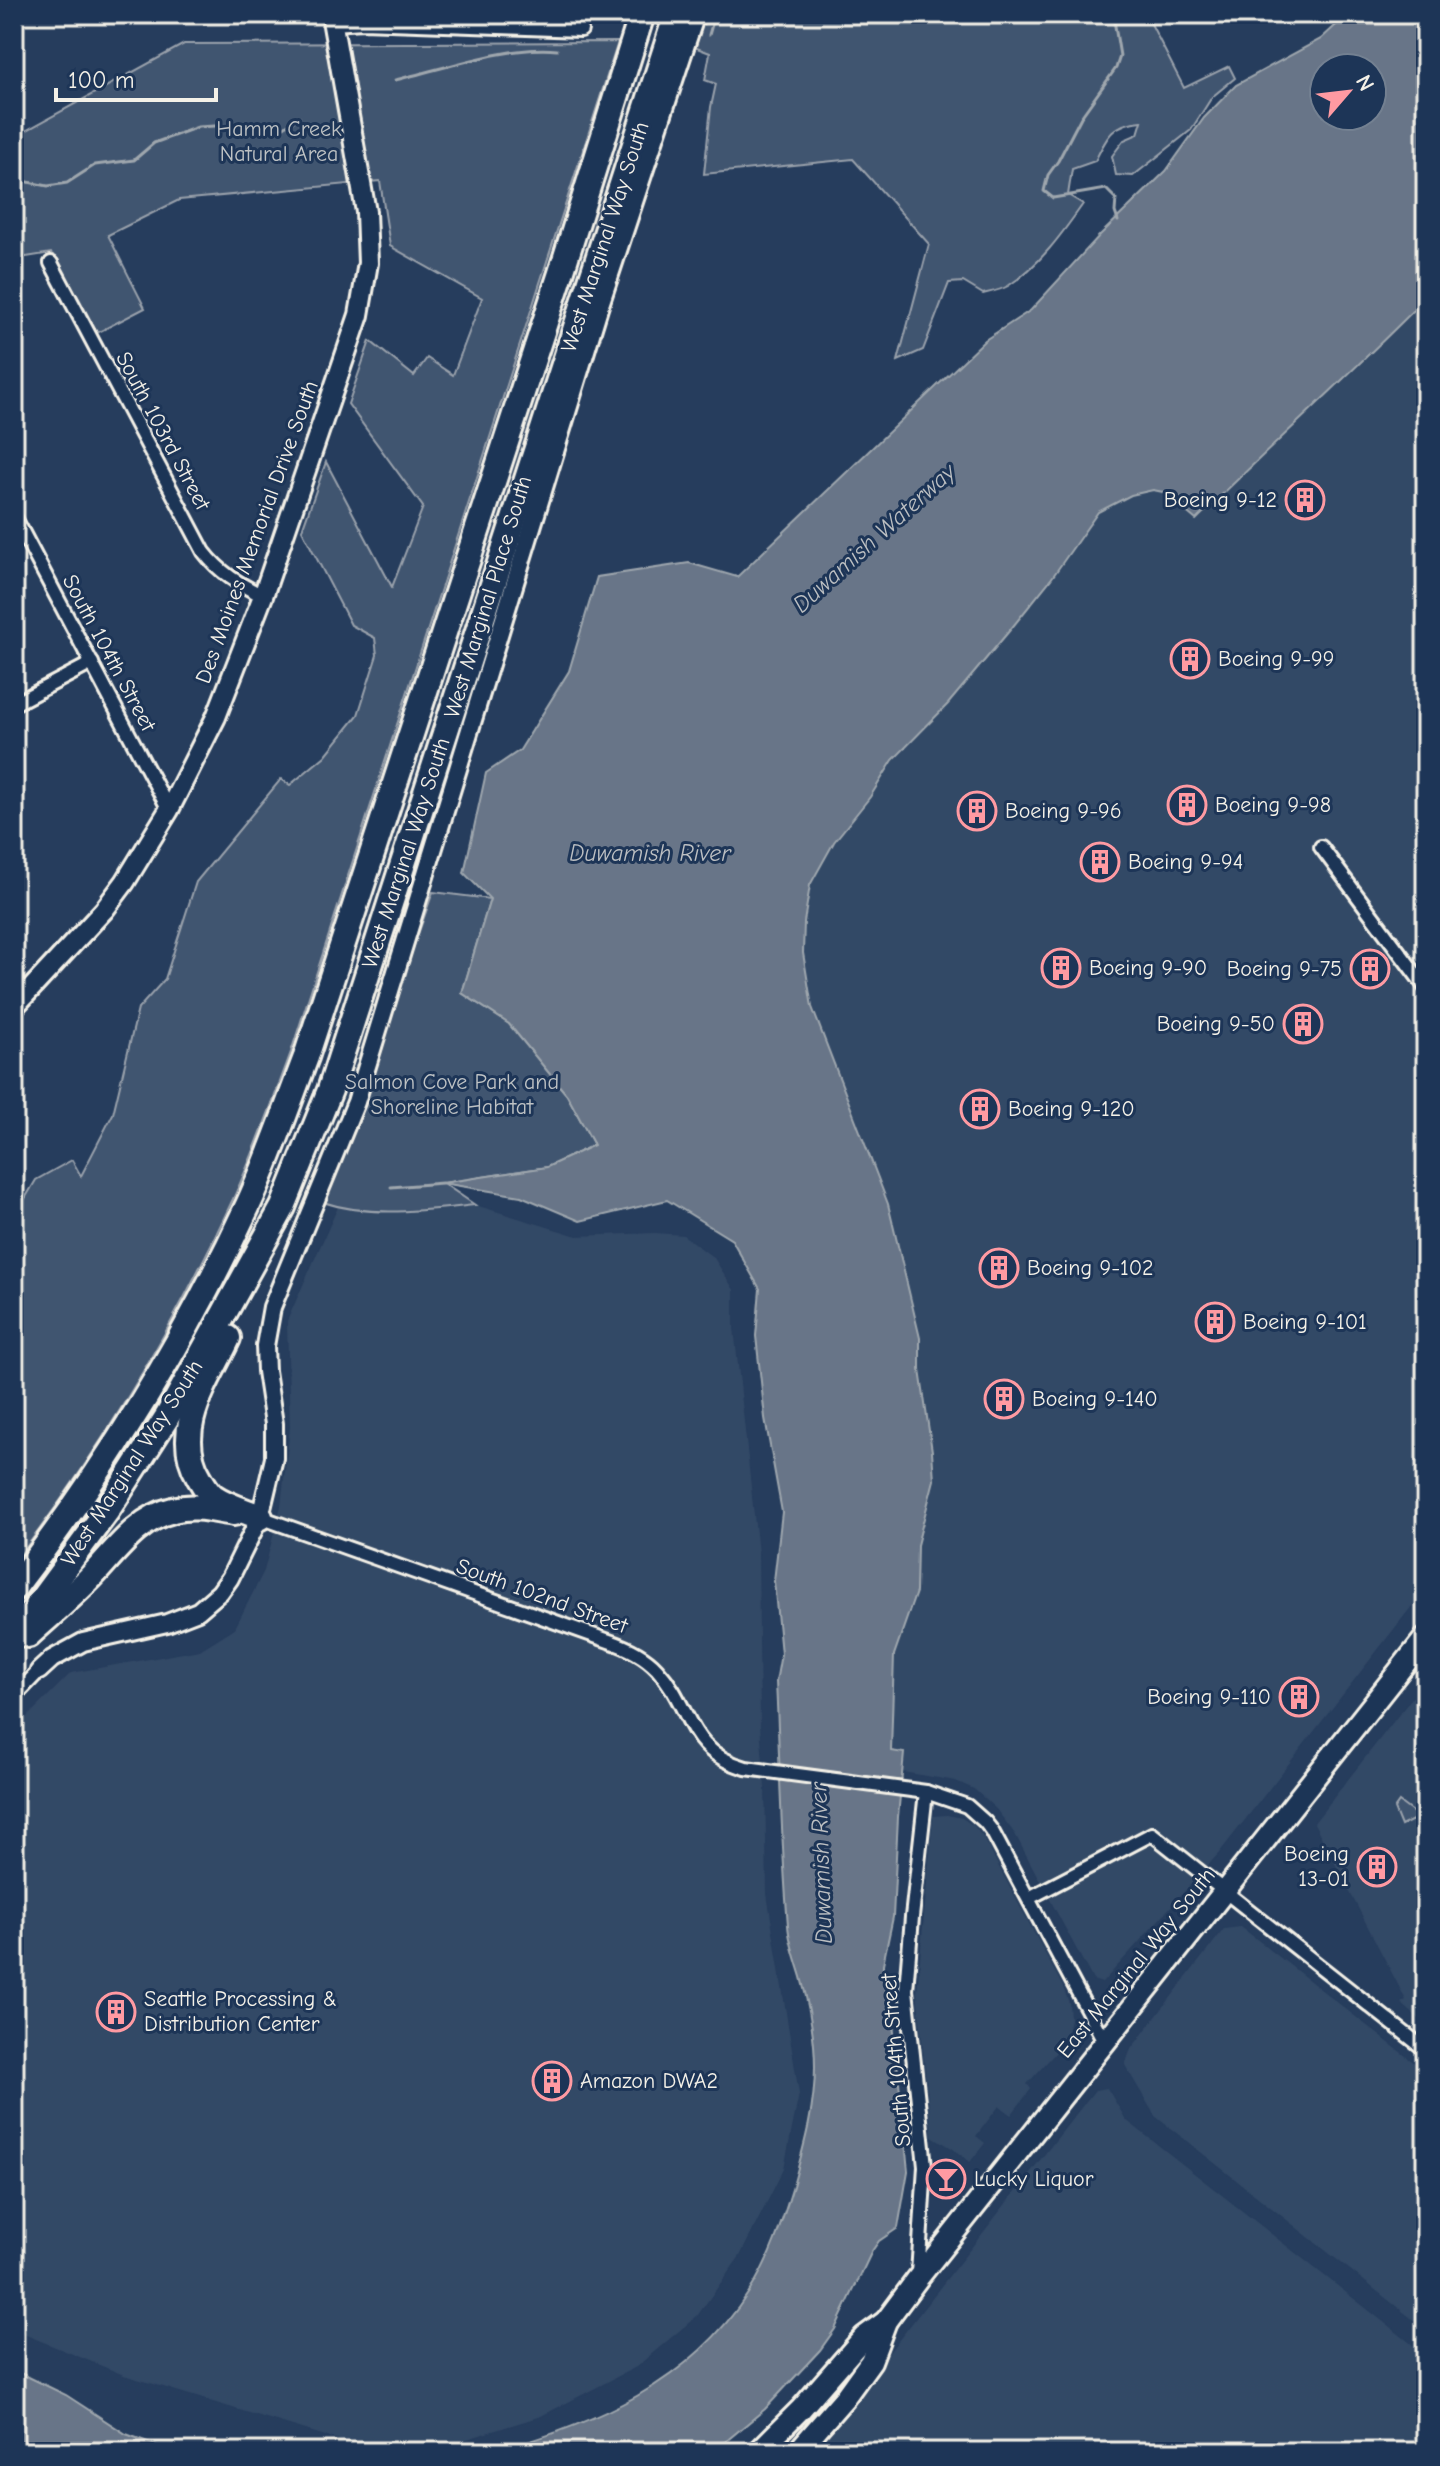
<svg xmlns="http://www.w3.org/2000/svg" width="1440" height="2466" font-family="'Comic Neue',sans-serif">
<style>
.built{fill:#334966}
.green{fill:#40546f;stroke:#9aa2ac;stroke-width:2}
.water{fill:#677588;stroke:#9fa7ae;stroke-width:2;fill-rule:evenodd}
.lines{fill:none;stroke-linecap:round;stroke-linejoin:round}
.stream{stroke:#9fa7ae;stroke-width:3}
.minor-casing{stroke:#f4f1e8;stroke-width:18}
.tertiary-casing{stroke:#f4f1e8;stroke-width:22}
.secondary-casing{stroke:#f4f1e8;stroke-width:24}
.primary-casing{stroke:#f4f1e8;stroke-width:26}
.motorway-casing{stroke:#f4f1e8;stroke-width:30}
.minor{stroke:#1d3557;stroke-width:12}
.tertiary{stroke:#1d3557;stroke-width:16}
.secondary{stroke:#1d3557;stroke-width:18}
.primary{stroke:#1d3557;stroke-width:20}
.motorway{stroke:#1d3557;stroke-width:24}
.labels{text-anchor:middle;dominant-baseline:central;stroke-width:6;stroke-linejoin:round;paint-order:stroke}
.park-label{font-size:22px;fill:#bec2c4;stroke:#1d3557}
.street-label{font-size:22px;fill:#f4f1e8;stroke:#1d3557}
.poi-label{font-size:22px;fill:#f4f1e8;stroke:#1d3557;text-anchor:start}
.water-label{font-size:24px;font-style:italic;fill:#bcbfc2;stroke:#1d3557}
</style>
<rect width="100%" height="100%" fill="#263d5d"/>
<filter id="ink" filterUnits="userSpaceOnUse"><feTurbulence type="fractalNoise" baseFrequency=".0125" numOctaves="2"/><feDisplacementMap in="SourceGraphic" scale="16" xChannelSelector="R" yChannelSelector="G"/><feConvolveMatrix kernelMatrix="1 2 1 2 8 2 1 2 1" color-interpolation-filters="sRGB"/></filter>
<g filter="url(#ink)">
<g class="built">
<path d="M1426,298V1588L1219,1853L1102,1983L1093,1980L1015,1834L996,1809L974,1789L956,1781L903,1772L904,1754L891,1751L894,1655L916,1592L917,1545L934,1480L920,1370V1338L843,1091L812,1007L803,953L804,922L810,885L834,842L870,797L893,760L948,704L1010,630L1098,512L1131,495L1153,490L1163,492L1180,507L1293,426L1353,372Z"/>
<path d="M475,1205L577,1236L655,1233L683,1235L714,1258L734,1290V1328L758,1553L760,1726L765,1788L767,1894L799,2094L784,2168L740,2256L697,2316L636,2367L541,2416L448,2445L362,2447L124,2375L14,2330V1730L71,1673L200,1650L235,1628L264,1571L281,1506L290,1427L287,1321L338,1207L383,1210H430Z"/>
<path d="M1426,1680V2025L1401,2003L1406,2000L1314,1823Z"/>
<path d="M947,1815L962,1818L974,1826L983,1837L1063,1987L1069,2003L1070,2019L1066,2035L1058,2050L1027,2084L1031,2089L1011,2115L999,2106L976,2136L985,2143L970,2162L952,2148L932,2136L917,1993L933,1816Z"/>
<path d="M1241,1927L1426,2072V2326L1420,2325L1155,2116L1125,2065L1131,2049L1224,1929Z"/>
<path d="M1107,2088L1126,2120L1423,2353L1426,2357V2452H811L1095,2090Z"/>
</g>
<g class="green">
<path d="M705,14H1146L1184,88L1229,66L1235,78L1212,97L1191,130L1133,176L1116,175L1112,156L1124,140L1138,134L1142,121C1113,123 1107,136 1095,161L1072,169L1068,195L1083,204C1062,234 1039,266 1008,286C1001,290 991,292 983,294L963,282L949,283L923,350L898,361L929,244L853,159L704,174L711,107L716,84L705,80L710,53L694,47Z"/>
<path d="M618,42L291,1052C273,1101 255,1152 233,1199C173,1328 101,1451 14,1563V1303L23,1289L14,1272V1217L36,1180L72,1160L81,1176L113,1114L138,1009L165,979L196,882L281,779L290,785L325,756L358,715L377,655L375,638L351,625L302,530L326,462L392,587L423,507L348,404L370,341L414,376L427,358L453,375L482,298L390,246L380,181L179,200L108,235L145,308L93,335L51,253L20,258L14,261V119L22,133L184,44Z"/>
<path d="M433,892L490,899L462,993L509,1024L567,1095L594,1145L547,1167L443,1183L475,1205C426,1210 370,1218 323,1202Z"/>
<path d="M1399,1802L1419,1817L1401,1826L1394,1809Z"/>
</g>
<g class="water">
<path d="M1348,14H1426V298C1351,374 1272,445 1196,520L1163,492L1153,490L1131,495L1098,512L1051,579L1010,630L948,704L893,760L870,797L834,842L810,885L804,922L803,953L812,1007L888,1204L920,1338V1370L932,1451L934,1480L917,1545L916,1592L894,1655L891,1751L904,1753L898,1817L893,1917L883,1964V1980L892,2013L908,2171L898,2228L879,2241L872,2251L835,2329L820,2350L765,2409L713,2452H494C594,2424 690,2384 749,2292C770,2260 782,2222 793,2186C804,2146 815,2108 815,2067C815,2037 809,2006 801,1977C796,1960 789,1942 788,1925C781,1844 780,1763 776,1682L781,1654L774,1581L782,1512L765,1418L756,1336L760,1289L732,1240L667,1200L580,1221L521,1196L442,1183L547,1167L594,1145L567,1095L509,1024L462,993L490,899L464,873L486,773L520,750L569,671L597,577L689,563L737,577L985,340L1031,310L1100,235L1166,171L1204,118L1236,85L1321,39ZM1324,68H1372V116H1324Z"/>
<path d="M14,2370L66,2395L126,2434L175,2452H14Z"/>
</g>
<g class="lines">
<g class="stream">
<path d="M1113,14L1120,56L1116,68L1081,117L1058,161L1048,175L1044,191L1053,198L1106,189L1116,199L1115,212L1118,221"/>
<path d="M709,35L715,14"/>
<path d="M395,80C444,69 507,45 557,50"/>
<path d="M14,181H23L48,186L67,183L95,165L134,160L154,143L198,127L232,125L243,127L269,123L284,127L299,117"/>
<path d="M391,1187L442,1183"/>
</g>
<defs>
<g id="minor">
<path d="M333,24L363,22L581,30"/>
<path d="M51,263L204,552C220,573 239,584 263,596"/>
<path d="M14,516L169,810"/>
<path d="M14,704L92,663"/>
<path d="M1321,847L1426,988"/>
<path d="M260,1517L609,1641C627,1647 644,1655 657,1669C693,1708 685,1751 746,1768L926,1792L967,1806L985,1822L992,1831L1104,2041"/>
<path d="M14,1697L39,1671"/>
<path d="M1029,1898L1152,1834L1426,2050"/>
<path d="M918,2274L925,2166L906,1990L912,1917L926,1792"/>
</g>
<path id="tertiary" d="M39,1671L52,1659L83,1642L167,1623L198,1611L220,1592L230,1578L260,1517L274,1458V1424L266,1371L265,1346L272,1307L356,1102L599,308L696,14"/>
<path id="secondary" d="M14,1007L104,910L125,882L169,810L216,717L263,596L359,315L368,263L366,212L331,14"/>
<g id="primary">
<path d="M758,2452L801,2409L864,2337L886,2321"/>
<path d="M797,2452L845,2397L871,2361L886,2321L918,2278L1426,1637"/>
</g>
<g id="motorway">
<path d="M228,1338C208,1381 171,1430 199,1477C203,1484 208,1493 214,1497C227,1506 246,1511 260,1517"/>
<path d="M14,1588C106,1469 185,1341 248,1205C270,1157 287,1107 306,1057L561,273L642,14"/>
<path d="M28,1635C48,1617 69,1599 88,1580C112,1556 137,1518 173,1510C194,1504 213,1510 234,1513"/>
<path d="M14,1637L106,1512L167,1417L283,1207L330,1090L677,14"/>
</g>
</defs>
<use href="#minor" class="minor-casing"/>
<use href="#tertiary" class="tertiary-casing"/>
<use href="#secondary" class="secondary-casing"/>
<use href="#primary" class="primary-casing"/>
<use href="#motorway" class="motorway-casing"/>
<use href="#minor" class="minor"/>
<use href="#tertiary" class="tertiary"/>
<use href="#secondary" class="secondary"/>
<use href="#primary" class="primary"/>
<use href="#motorway" class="motorway"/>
</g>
</g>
<defs>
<symbol id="building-ring" viewBox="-11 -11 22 22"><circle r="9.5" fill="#1d3557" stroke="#ff9aa2" stroke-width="1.5"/><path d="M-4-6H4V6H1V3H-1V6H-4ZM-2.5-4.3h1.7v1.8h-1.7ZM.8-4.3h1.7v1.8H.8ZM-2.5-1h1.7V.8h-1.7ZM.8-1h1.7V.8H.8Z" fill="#ff9aa2"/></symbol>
<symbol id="bar-ring" viewBox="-11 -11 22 22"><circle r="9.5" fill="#1d3557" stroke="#ff9aa2" stroke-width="1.5"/><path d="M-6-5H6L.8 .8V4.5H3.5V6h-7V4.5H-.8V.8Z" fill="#ff9aa2"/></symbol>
</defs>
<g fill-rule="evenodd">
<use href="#building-ring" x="1283" y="478" width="44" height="44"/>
<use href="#building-ring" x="1168" y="637" width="44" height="44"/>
<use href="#building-ring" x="1165" y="783" width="44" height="44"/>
<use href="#building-ring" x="955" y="789" width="44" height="44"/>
<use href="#building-ring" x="1078" y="840" width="44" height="44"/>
<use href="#building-ring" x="1039" y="946" width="44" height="44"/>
<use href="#building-ring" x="1348" y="947" width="44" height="44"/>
<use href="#building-ring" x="1281" y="1002" width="44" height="44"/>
<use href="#building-ring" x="958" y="1087" width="44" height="44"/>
<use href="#building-ring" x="977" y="1246" width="44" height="44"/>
<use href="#building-ring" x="1193" y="1300" width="44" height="44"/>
<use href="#building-ring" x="982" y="1377" width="44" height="44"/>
<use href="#building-ring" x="1277" y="1675" width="44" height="44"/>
<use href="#building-ring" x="1355" y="1845" width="44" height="44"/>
<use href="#building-ring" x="94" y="1990" width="44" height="44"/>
<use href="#building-ring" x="530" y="2059" width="44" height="44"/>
<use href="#bar-ring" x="924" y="2157" width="44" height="44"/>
</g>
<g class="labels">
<g class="park-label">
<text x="279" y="129">Hamm Creek<tspan x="279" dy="25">Natural Area</tspan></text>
<text x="452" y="1082">Salmon Cove Park and<tspan x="452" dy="25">Shoreline Habitat</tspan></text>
</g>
<g class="street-label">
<text transform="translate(605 237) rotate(-72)">West Marginal Way South</text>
<text transform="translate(163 431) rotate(62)">South 103rd Street</text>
<text transform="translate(257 532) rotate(-70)">Des Moines Memorial Drive South</text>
<text transform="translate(488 597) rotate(-73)">West Marginal Place South</text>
<text transform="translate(109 653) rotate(62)">South 104th Street</text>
<text transform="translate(406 853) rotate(-72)">West Marginal Way South</text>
<text transform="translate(132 1463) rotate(-57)">West Marginal Way South</text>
<text transform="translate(542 1596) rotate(20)">South 102nd Street</text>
<text transform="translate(1136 1963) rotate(-51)">East Marginal Way South</text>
<text transform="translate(896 2060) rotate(-95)">South 104th Street</text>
</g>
<g class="poi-label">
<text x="1277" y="500" text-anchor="end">Boeing 9-12</text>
<text x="1218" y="659">Boeing 9-99</text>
<text x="1215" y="805">Boeing 9-98</text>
<text x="1005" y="811">Boeing 9-96</text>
<text x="1128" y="862">Boeing 9-94</text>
<text x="1089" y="968">Boeing 9-90</text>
<text x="1342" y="969" text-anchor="end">Boeing 9-75</text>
<text x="1275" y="1024" text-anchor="end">Boeing 9-50</text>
<text x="1008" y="1109">Boeing 9-120</text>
<text x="1027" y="1268">Boeing 9-102</text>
<text x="1243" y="1322">Boeing 9-101</text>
<text x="1032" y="1399">Boeing 9-140</text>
<text x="1271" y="1697" text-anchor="end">Boeing 9-110</text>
<text x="1349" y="1854" text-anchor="end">Boeing<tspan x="1349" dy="25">13-01</tspan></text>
<text x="144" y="1999">Seattle Processing &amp;<tspan x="144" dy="25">Distribution Center</tspan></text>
<text x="580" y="2081">Amazon DWA2</text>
<text x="974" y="2179">Lucky Liquor</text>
</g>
<g class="water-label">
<text transform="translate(874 538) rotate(-42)">Duwamish Waterway</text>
<text x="650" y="853">Duwamish River</text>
<text transform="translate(821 1863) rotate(-92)">Duwamish River</text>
</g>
</g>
<rect width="1440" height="2466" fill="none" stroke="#1d3557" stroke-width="48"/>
<rect x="24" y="24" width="1392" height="2418" fill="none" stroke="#f4f1e8" stroke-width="3" filter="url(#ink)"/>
<g transform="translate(1348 92) rotate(62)"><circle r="38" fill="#1d3557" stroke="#738091" stroke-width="2"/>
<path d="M0-6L14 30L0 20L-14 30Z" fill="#ff9aa2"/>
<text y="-12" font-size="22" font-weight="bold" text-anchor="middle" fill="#f4f1e8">N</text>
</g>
<path d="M56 88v12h160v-12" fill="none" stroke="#f4f1e8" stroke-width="4"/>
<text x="68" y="88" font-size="24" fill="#f4f1e8" stroke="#1d3557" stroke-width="6" paint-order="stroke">100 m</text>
</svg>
